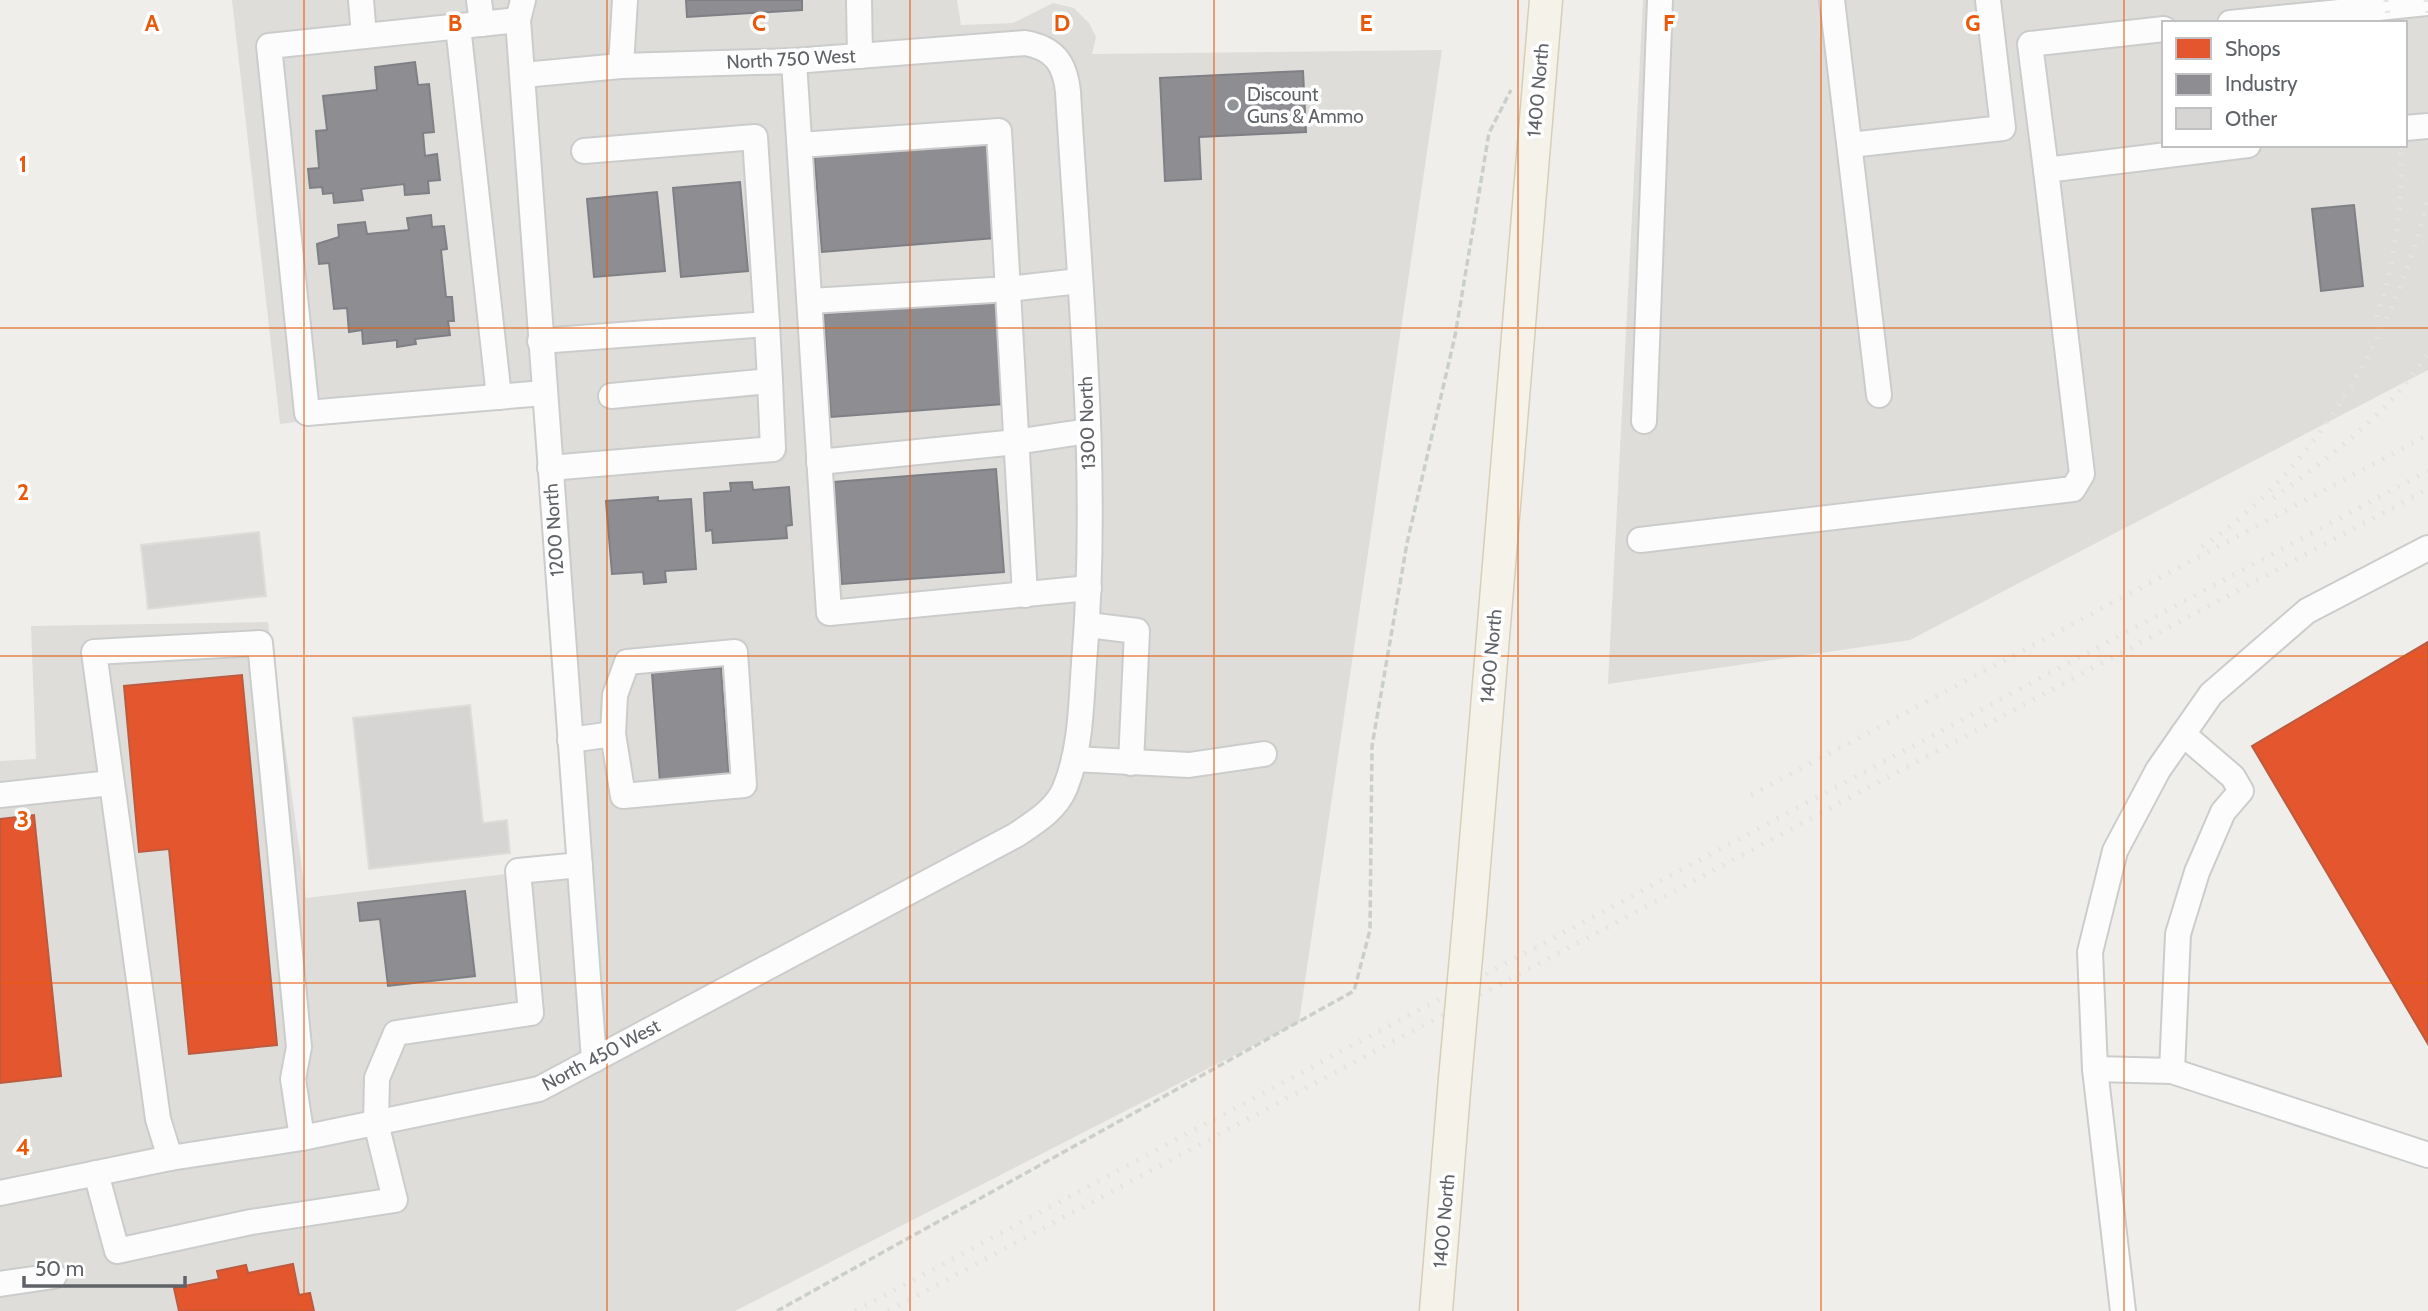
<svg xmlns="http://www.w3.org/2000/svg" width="2428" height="1311" font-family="Cabin,sans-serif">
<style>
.industrial{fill:#dfddda;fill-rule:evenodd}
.shops{fill:#e4572e;stroke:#bc5b3f;stroke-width:2}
.industry{fill:#8d8d92;stroke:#7f8085;stroke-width:2}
.building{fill:#d6d5d3;stroke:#deddd9;stroke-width:2}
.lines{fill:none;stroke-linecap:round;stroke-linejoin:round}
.minor-casing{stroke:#cbcccc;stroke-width:28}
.major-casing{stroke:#d7ceb8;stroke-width:35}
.path{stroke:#cacfcc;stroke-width:3.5;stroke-dasharray:7 3.5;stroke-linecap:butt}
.minor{stroke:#fdfcfc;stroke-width:24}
.major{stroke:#f4f2e9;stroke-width:32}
.rail{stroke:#e4e4e4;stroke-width:5;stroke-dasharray:2 9;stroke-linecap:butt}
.major-bridge-casing{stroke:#d7ceb8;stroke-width:35;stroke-linecap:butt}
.major-bridge{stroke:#f4f2e9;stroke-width:32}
.grid{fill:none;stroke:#e8590c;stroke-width:2;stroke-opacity:0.55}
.poi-dot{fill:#919496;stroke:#fff;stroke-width:2.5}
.labels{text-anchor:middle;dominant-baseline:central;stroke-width:7;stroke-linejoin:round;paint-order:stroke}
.street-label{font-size:19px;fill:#5f6368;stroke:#fff}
.poi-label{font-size:19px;fill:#5f6368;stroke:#fff;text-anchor:start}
.grid-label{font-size:23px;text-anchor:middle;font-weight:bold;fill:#e8590c;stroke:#fff;stroke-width:7;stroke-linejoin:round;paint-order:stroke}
</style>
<rect width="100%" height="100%" fill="#efeeea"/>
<g class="industrial">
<path d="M232,0H957L961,25L1013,23L1053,3L1074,8L1089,23L1096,37L1092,54L1442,50L1299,1022L735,1311H0V761L36,759L31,626L268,622L306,898L580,865L543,393L280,424Z"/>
<path d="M1643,0H2428V370L1910,640L1608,684ZM2164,23H2405V145H2164Z"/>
</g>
<g class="shops">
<path d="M2428,642V1044L2252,746Z"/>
<path d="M242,675L277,1045L189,1054L169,849L139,852L124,686Z"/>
<path d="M34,815L61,1076L0,1083V819Z"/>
<path d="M293,1264L299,1295L310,1293L314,1311H179L174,1288L219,1279L217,1271L246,1265L248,1273Z"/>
</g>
<g class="industry">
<path d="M686,0H802V10L687,17Z"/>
<path d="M415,62L418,85L429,84L434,132L423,133L425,156L437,154L440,180L428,181L429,193L405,195L404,184L361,189L363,200L334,203L333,193L323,194L322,187L310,188L308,169L319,168L316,131L327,130L323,96L377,90L375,67Z"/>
<path d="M1303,71L1306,132L1199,137L1201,179L1165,181L1160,78Z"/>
<path d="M987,139L995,238L822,252L814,152Z"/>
<path d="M740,182L748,271L681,277L673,188Z"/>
<path d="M657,192L665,271L594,277L587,199Z"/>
<path d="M2354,205L2363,286L2321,291L2312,209Z"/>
<path d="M431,215L432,227L444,226L447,249L441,250L446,297H452L454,321H448L450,335L415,339L416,344L397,347V340L363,344L362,330L349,332L347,308L334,309L329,263L319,264L317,244L339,237L338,225L365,222L367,234L409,230L407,218Z"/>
<path d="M996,301L1004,404L831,417L824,314Z"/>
<path d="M996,469L1004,572L842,584L834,482Z"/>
<path d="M752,482L753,490L789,487L792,525L786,526L787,538L713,543L712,530L706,531L704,493L731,491L730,483Z"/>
<path d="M658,497V501L691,499L696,569L665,571L666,582L644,584L643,572L612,574L606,501Z"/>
<path d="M721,668L729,778L660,783L652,673Z"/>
<path d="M465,891L475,976L388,986L380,919L360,921L358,903Z"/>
</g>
<g class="building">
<path d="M259,532L266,596L148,609L141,545Z"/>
<path d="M470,705L483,823L507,820L510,853L369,869L353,718Z"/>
</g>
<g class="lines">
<defs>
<g id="minor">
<path d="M361,0L364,36"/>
<path d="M479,0L482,24"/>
<path d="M523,0L518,20L594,1060"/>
<path d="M859,0L860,56"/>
<path d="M1832,0L1879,395"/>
<path d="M518,20L269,46L307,413L544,393"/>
<path d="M2230,23L2428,3"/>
<path d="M458,26L499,397"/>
<path d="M794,61L829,613L1089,588"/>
<path d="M621,66L625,0"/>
<path d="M2405,128L2428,126"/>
<path d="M800,145L999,131L1025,595"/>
<path d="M1850,145L2003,128L1988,0"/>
<path d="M2046,170L2030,44L2164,29"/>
<path d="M811,301L1009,289L1079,281"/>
<path d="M540,341L767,324L755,137L584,151"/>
<path d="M611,396L770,381L767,324"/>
<path d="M1644,421L1660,0"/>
<path d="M819,462L1016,442L1088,431"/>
<path d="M550,468L773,449L770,381"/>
<path d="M1640,540L2073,489L2082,474L2046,170L2248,145"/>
<path d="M1088,625L1137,631L1131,763"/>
<path d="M570,740L613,734L615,695L627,662L735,652L744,785L623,796L613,734"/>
<path d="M1074,759L1189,765L1264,754"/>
<path d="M0,795L111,783"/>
<path d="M2095,1069L2172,1071L2428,1155"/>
<path d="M2172,1071L2178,934L2197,872L2223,812L2241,791L2233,777L2183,734"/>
<path d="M170,1158L158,1119L94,652L260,643L299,1047L293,1079L302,1138"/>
<path d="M96,1173L117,1251L251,1222L395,1200L376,1123L377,1078L396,1033L531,1013L518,871L580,865"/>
<path d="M0,1193L170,1158L302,1138L539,1089L1016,835C1034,823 1056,810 1065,788C1081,749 1081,705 1084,663C1100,473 1079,282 1068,92C1065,63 1054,48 1025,43L794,61L621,66L523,75"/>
<path d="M0,1284L54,1276"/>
<path d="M2123,1311L2095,1069L2090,952L2115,851L2158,770L2211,694L2307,611L2428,548"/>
</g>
<g id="major">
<path d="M1470,913L1546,0"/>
<path d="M1436,1311L1455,1079"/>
</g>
</defs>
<use href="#minor" class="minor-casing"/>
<use href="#major" class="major-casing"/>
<path class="path" d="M777,1311L1354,991L1370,930L1372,746L1407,543L1455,336L1489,133L1511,90"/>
<use href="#minor" class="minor"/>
<use href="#major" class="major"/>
<g class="rail">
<path d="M2386,0L2389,23"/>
<path d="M2426,0L2428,13"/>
<path d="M2377,317C2395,261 2403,205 2401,145"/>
<path d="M2273,498C2332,456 2387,414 2428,354"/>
<path d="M2202,547C2318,468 2395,333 2428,199"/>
<path d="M1751,795L2428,435"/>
<path d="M855,1311L2428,471"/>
<path d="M888,1311L2428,489"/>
</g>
<defs>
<path id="major-bridge" d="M1455,1079L1470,913"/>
</defs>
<use href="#major-bridge" class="major-bridge-casing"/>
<use href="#major-bridge" class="major-bridge"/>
</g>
<path class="grid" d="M304,0V1311M607,0V1311M910,0V1311M1214,0V1311M1518,0V1311M1821,0V1311M2124,0V1311M0,328H2428M0,656H2428M0,983H2428"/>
<circle class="poi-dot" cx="1233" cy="105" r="7"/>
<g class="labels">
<g class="street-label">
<text transform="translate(791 59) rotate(-3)">North 750 West</text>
<text transform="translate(1538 90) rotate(-85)">1400 North</text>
<text transform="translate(1087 423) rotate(-92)">1300 North</text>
<text transform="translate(554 530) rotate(-94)">1200 North</text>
<text transform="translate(1491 656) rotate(-85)">1400 North</text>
<text transform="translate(601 1055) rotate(-28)">North 450 West</text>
<text transform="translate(1444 1221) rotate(-85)">1400 North</text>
</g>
<g class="poi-label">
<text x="1247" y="94">Discount<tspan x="1247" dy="22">Guns &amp; Ammo</tspan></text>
</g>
</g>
<g class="grid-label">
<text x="152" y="31">A</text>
<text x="455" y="31">B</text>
<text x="759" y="31">C</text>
<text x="1062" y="31">D</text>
<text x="1366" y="31">E</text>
<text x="1669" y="31">F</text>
<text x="1973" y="31">G</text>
<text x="23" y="172">1</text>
<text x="23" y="500">2</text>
<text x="23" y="827">3</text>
<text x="23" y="1155">4</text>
</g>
<rect x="2162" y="21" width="245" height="126" fill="#ffffff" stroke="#bfc1c3" stroke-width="2"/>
<rect x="2176" y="38" width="35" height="21" fill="#e4572e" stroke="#bfc1c3" stroke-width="2"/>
<text x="2225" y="56" font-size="21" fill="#5f6368">Shops</text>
<rect x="2176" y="74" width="35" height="21" fill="#8d8d92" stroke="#bfc1c3" stroke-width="2"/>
<text x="2225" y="91" font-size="21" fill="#5f6368">Industry</text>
<rect x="2176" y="108" width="35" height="21" fill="#d6d5d3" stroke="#bfc1c3" stroke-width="2"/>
<text x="2225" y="126" font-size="21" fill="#5f6368">Other</text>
<path d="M24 1276v10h161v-10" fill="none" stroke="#5f6368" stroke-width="3.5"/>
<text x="35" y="1276" font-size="21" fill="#5f6368" stroke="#ffffff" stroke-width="5" paint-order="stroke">50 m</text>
</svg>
